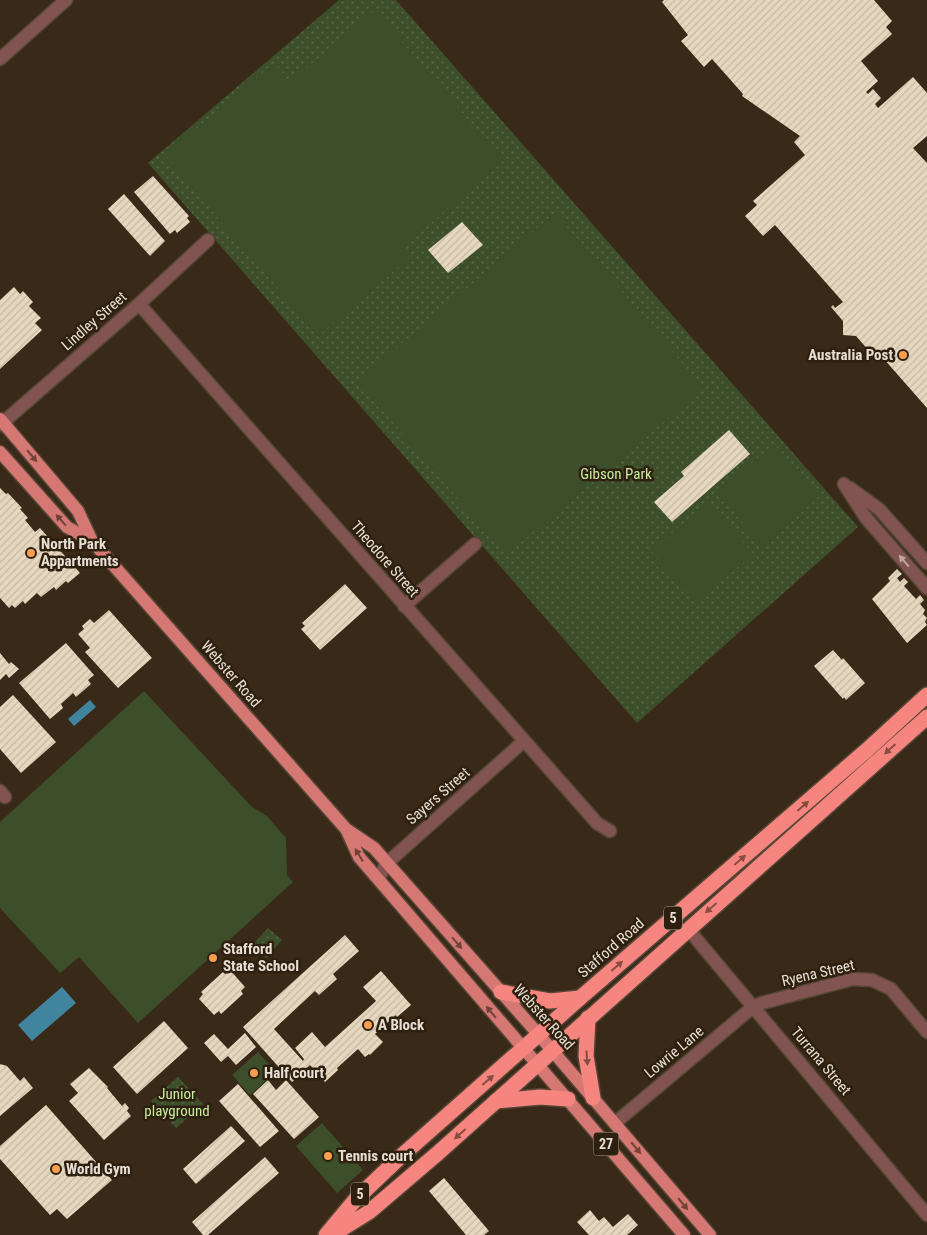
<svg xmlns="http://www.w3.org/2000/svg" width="927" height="1235" font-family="'Roboto Condensed',sans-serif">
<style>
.grass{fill:url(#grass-dots)}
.pitch{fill:#3d4e2a}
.water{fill:#41849e}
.building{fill:url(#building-hatch)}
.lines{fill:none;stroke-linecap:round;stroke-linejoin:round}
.minor-casing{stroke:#554636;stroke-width:15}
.major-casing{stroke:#554636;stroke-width:15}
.highway-casing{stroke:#554636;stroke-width:18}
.minor{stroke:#825451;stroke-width:12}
.major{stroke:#d57772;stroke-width:12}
.highway{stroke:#f6857f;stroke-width:15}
.oneway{fill:#714337}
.oneway2{fill:#bfa79f}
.oneway3{fill:#884d41}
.poi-dot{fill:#fa9f4f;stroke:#2e200f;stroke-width:2}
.labels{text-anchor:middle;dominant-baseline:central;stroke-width:5;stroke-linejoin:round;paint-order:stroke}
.shield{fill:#2e200f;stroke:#b0a598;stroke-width:1}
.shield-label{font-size:14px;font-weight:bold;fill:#e8ded3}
.street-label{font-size:15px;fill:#e8ded3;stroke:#2e200f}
.poi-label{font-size:15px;font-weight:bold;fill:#e8ded3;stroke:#2e200f;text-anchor:start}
.park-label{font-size:15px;fill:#c7ec9e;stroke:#2e200f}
</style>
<defs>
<pattern id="grass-dots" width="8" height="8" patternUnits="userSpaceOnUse" patternTransform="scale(1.25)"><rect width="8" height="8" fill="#3d4e2a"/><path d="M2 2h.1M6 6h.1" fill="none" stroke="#596748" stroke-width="1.8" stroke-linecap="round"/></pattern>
<pattern id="building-hatch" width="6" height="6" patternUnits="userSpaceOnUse" patternTransform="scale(1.25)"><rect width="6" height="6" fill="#e6d7bf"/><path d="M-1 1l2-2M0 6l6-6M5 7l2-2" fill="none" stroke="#c6b9a5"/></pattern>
</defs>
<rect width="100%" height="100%" fill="#392918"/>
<g class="grass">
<path d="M339,0H396L858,527L637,723L148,163Z"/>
<path d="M268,928L282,940L266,958L252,945Z"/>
<path d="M178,1077L203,1104L176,1128L151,1101Z"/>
</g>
<g class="pitch">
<path d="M375,10L503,161L401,248L409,258L318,336L165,155L274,63L290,82Z"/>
<path d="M555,213L703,388L506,555L358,381Z"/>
<path d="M774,444L819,496L763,546L717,493Z"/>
<path d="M708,502L753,554L696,603L651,551Z"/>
<path d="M144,691L251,806L267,816L286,838L287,875L293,882L138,1023L79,957L60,973L0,908V822Z"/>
<path d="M258,1052L276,1072L250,1095L232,1075Z"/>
<path d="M322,1123L363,1170L337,1193L296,1146Z"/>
</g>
<g class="water">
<path d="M90,700L96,707L74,726L68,719Z"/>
<path d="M62,987L76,1003L32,1041L18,1025Z"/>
</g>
<g class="building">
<path d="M664,0H874L892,21L886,27L892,34L861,61L878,81L866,92L868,94L873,89L881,98L875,104L878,108L913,77L927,93V136L913,148L927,163V408L876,350L870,352L856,336L843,335V321L831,307L833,305L835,308L843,302L775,225L763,236L745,216L757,205L753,201L805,155L794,142L800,136L742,96L743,94L712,59L704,67L681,41L688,35L662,2Z"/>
<path d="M153,176L189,216L187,218L190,222L177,233L175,230L170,234L134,192Z"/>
<path d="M124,194L165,241L150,256L108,209Z"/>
<path d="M462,222L483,245L448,273L428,250Z"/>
<path d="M14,287L20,294L23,291L33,302L29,306L41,318L35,323L42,330L0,369V300Z"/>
<path d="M729,430L750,454L672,522L654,502L684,476L681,472Z"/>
<path d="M0,488L6,494L8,493L22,508L20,509L28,518L25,520L35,532L40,528L80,573L68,583L66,581L56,590L54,587L41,597L37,593L25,604L23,601L15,608L12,605L9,608L0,598Z"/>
<path d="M897,569L902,574L897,578L900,582L904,578L908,582L904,586L916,599L920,595L924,600L920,604L925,610L923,614L927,618L925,622L927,625L907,643L872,599L890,581L888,578Z"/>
<path d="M345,584L367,608L320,650L301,629L305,626L302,623Z"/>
<path d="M109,610L152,658L118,688L85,652L90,648L78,634L84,629L82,626L90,619L94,623Z"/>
<path d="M66,643L94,675L88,680L91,684L76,697L73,693L61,704L63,708L50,719L19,683Z"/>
<path d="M833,650L842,660L843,658L865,683L846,700L844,697L843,699L814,666Z"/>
<path d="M0,653L9,664L11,662L19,669L9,678L6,674L0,680Z"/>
<path d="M13,695L56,742L21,773L0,749V707Z"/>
<path d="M345,935L359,951L333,974L337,979L319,995L315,991L274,1029L303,1061L304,1059L295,1048L312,1032L325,1047L376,1001L363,987L381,971L411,1005L397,1017L396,1015L375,1034L383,1042L370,1055L369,1054L365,1057L358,1049L337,1068L338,1070L325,1082L310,1065L292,1082L243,1027Z"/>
<path d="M230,970L245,987L241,991L243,994L221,1014L219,1011L214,1015L199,999L203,994L201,992L223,972L225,974Z"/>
<path d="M164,1021L188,1048L137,1094L113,1067Z"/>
<path d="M245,1033L256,1047L236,1065L228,1056L221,1062L204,1043L214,1034L228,1049Z"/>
<path d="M0,1064L7,1066L20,1081L24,1077L33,1088L0,1116Z"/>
<path d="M89,1068L108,1087L107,1088L122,1106L125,1103L129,1108L127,1111L131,1116L104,1140L69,1101L78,1093L70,1084Z"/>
<path d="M268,1080L276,1090L286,1080L319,1117L294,1139L253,1094Z"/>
<path d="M238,1084L279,1131L260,1147L219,1101Z"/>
<path d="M46,1105L112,1180L67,1219L57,1209L50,1215L0,1159V1146Z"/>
<path d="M231,1126L245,1141L196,1184L183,1169Z"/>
<path d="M265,1157L279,1173L208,1235H203L192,1222Z"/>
<path d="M444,1178L489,1231L484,1235H466L429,1191Z"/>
<path d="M590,1210L599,1221L604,1217L613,1227L628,1214L638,1225L627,1235H589L577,1222Z"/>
</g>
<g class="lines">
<defs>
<g id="minor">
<path d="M0,59L66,0"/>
<path d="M139,304L597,823L610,831"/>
<path d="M0,425L139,304L208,240"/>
<path d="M844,484L866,518L927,588"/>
<path d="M850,488L879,509L927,563"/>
<path d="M404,606L475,544"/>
<path d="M0,791L5,797"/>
<path d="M378,879L387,863L524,741"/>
<path d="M688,929L927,1215"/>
<path d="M615,1123L754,1006L762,1003L853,979L872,980L891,989L927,1032"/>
</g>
<g id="major">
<path d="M0,419L78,511L92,541L346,829L374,848L539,1035L710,1235"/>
<path d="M0,452L67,527L92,541"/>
<path d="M347,831L359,857L378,879L684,1235"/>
</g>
<g id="highway">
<path d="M501,992L550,1001L580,998"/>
<path d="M588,1018L586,1056L593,1098"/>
<path d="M496,1101L540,1097L568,1099"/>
<path d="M326,1235L356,1199L399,1158L580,998L867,750L927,695"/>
<path d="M332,1235L369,1212L438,1153L927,717"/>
</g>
</defs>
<use href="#minor" class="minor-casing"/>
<use href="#major" class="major-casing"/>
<use href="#highway" class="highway-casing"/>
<use href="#minor" class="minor"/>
<use href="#major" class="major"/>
<use href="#highway" class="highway"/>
</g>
<defs><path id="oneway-solid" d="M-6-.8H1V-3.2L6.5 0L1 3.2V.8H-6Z" transform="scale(1.25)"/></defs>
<g class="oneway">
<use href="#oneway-solid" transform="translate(32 456) rotate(50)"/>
<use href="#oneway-solid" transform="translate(61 520) rotate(-132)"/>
<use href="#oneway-solid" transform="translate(359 855) rotate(-122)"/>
<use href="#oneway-solid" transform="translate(457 943) rotate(49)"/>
<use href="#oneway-solid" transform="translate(491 1012) rotate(-130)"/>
<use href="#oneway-solid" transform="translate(636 1148) rotate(50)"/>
<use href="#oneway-solid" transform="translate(683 1204) rotate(50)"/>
</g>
<use class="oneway2" href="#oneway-solid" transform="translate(904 561) rotate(-131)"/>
<g class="oneway3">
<use href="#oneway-solid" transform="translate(890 749) rotate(138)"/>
<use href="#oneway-solid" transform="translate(803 806) rotate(-41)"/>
<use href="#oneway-solid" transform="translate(740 860) rotate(-41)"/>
<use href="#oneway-solid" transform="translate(711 908) rotate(139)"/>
<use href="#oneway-solid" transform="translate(617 966) rotate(-41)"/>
<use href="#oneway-solid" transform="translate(587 1058) rotate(86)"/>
<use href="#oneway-solid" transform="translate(488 1080) rotate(-41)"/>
<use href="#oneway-solid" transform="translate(460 1134) rotate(138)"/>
</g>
<g class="poi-dot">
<circle cx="903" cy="355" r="5"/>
<circle cx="31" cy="553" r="5"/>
<circle cx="213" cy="958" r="5"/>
<circle cx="368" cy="1025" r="5"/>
<circle cx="254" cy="1073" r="5"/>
<circle cx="328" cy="1156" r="5"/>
<circle cx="56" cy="1169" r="5"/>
</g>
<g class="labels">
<g class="shield">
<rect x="664" y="906.5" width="18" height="23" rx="4"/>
<rect x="593.5" y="1132.5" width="25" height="23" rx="4"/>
<rect x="351" y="1182.5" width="18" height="23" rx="4"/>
</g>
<g class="shield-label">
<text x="673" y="918">5</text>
<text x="606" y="1144">27</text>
<text x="360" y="1194">5</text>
</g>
<g class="street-label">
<text transform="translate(94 321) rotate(-41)">Lindley Street</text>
<text transform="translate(385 559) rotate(49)">Theodore Street</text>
<text transform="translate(231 674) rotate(49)">Webster Road</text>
<text transform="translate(438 796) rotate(-41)">Sayers Street</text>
<text transform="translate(611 948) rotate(-41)">Stafford Road</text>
<text transform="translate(818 973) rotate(-13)">Ryena Street</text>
<text transform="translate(544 1017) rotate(48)">Webster Road</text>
<text transform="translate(674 1052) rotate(-40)">Lowrie Lane</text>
<text transform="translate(821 1061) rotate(50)">Turrana Street</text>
</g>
<g class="poi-label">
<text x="893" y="355" text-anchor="end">Australia Post</text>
<text x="41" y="544">North Park<tspan x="41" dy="17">Appartments</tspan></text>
<text x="223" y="949">Stafford<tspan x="223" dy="17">State School</tspan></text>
<text x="378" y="1025">A Block</text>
<text x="264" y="1073">Half court</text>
<text x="338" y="1156">Tennis court</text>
<text x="66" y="1169">World Gym</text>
</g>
<g class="park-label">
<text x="616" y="474">Gibson Park</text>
<text x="177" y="1094">Junior<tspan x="177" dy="17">playground</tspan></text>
</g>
</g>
</svg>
